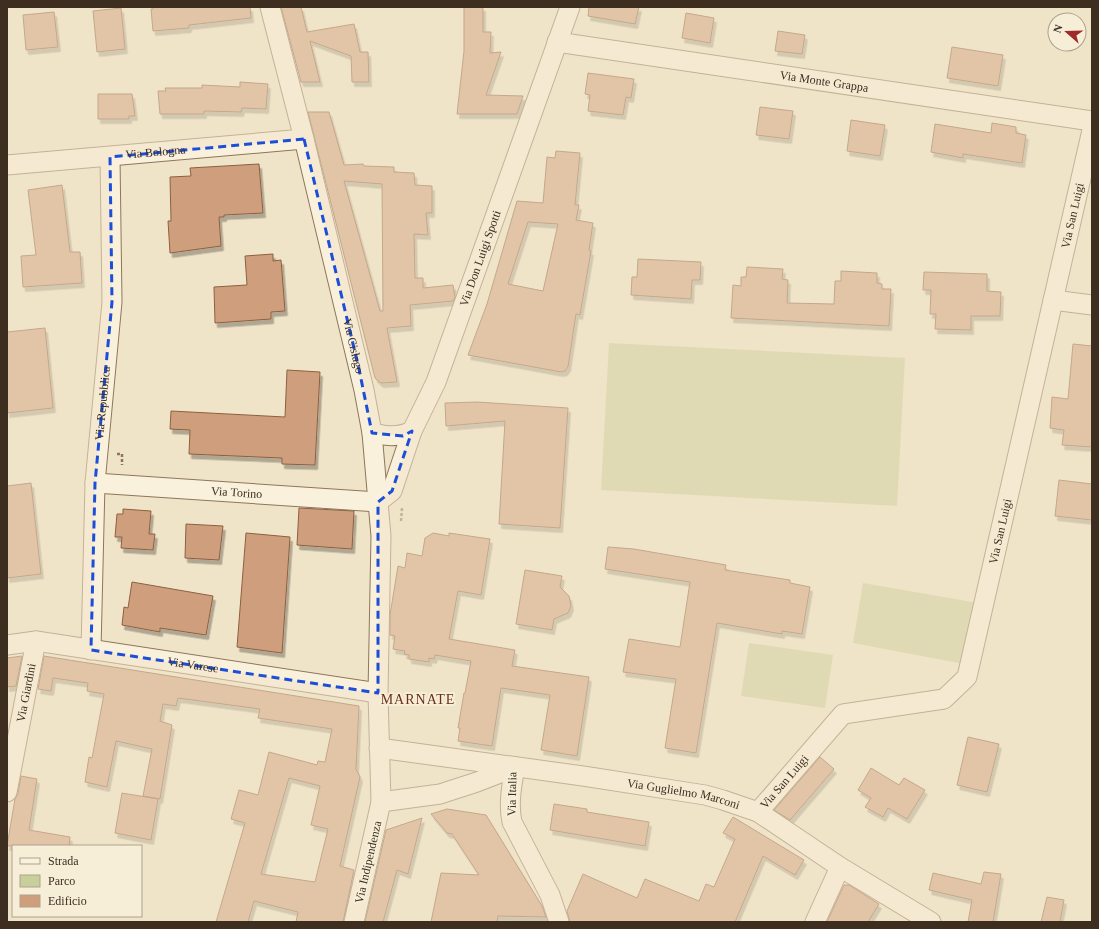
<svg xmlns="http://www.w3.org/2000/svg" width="1099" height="929" font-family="'Times New Roman',serif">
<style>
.green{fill:#c9cf9b}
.building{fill:#cf9f7d;stroke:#8d5f41;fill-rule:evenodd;filter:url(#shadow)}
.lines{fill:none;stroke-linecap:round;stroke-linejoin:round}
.minor-casing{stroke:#8d765c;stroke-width:21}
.path{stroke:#8d765c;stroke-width:2.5;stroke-dasharray:3 2;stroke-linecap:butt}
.minor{stroke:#faf1dc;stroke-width:19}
.marked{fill:none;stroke:#1d4ed8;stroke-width:3;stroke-dasharray:8 5;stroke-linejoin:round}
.labels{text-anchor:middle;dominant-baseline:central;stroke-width:4;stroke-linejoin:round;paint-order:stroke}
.street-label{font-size:12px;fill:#3d2e20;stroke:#f7eed8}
.quarter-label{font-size:14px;letter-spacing:1px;fill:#6b2e1e;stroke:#f7eed8}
</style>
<defs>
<filter id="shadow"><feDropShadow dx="2.5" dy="4.5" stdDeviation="0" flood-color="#0004"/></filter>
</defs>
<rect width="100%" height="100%" fill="#f0e4c8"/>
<g class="green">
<path d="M609,343L905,358L897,506L601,490Z"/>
<path d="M863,583L978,603L964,664L853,643Z"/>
<path d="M749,643L833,655L825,708L741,696Z"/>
</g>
<g class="building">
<path d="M153,7H250L251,18L189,25V28L153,31L151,9H153Z"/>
<path d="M281,7H301L307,32L354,24L360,52H368L369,82H352L351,56L310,41L320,82H301Z"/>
<path d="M464,7H483V32H491L490,53L501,52L486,95L523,96L517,114H457L464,51Z"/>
<path d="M589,7H639L635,24L588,16Z"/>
<path d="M121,8L125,49L97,52L93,11Z"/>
<path d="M54,12L58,47L26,50L23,15Z"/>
<path d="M686,13L714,18L710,43L682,38Z"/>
<path d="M778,31L805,35L802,54L775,51Z"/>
<path d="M952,47L1003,55L998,86L947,78Z"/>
<path d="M588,73L634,79L631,98L626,97L623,115L588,111L590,95L585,94Z"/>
<path d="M240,82L268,84L266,109L242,108L241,112L204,111V114H160L158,91H166L165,88H202V85L240,87Z"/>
<path d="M98,94H132L135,116H129V119H98Z"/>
<path d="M760,107L793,111L789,139L756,135Z"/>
<path d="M308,112H329L344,165L363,164L364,166L394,167V172L414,173L415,185L432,186V213H426L428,235L414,234L415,278H423V288L453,285L455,297L453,301L410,305L411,326L387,328L397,382L381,383L375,378ZM344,181L382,184L383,311H380Z"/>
<path d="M851,120L885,125L880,156L847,151Z"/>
<path d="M992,123L1016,127V133L1026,135L1022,163L963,154V158L931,152L935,124L991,133Z"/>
<path d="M556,151L580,153L575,205H579L576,220L593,223L589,250L591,251L580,315L576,314L568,367L565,371L561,372L468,355L487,304L517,201L543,203L547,157L555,158ZM528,222L558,224L543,291L508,284Z"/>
<path d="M259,164L263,213L224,215V217H219L221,246L170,253L168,221H171L170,177L191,176L190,168Z"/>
<path d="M62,185L70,252H80L82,283L23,287L21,256L36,255L28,190Z"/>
<path d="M273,254V261L281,260L285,311L271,312V319L215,323L214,287L247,285L245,256Z"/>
<path d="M638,259L701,262L700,280H692L691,299L631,295L632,277H637Z"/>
<path d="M747,267L783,269L782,279L788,280L787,303L834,304L835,281H841V271L877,273V283L882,284V289H891L889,326L731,318L733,285L741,286V277H746Z"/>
<path d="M924,272L987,274V291L1001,292L1000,316H971V330L935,329L936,314H930L931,290H923Z"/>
<path d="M45,328L53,408L7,413V332Z"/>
<path d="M1073,344L1092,346V447L1062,445L1064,430L1050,428L1052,397L1068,399Z"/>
<path d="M287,370L320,372L315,465L282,464V458L189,454L190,430L170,429L171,411L285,417Z"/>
<path d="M477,402L568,408L560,528L499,524L505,421L446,426L445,403Z"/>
<path d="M1059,480L1092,484V520L1055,516Z"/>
<path d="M31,483L41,574L7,578V486Z"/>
<path d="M299,508L354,511L352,549L297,545Z"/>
<path d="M123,509L151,511L149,534H155L153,550L121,548L122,537H115L117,514H123Z"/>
<path d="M186,524L223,526L219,560L185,558Z"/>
<path d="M246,533L290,537L282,653L237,647Z"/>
<path d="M433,533L449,536V533L490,539L481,595L458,591L449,639L515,650L512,666L589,677L577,756L541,750L550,695L501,688L492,746L458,741L460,728H458L464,693H465L471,661L435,655L434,659L429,658V662L409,659V655L404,654L405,651L393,649L395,636L390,635V615L398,566L405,568L407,553L422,556L425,538Z"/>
<path d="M608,547L634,549L726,565L725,570L790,580V583L810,587L802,634L782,631V634L717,623L696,753L665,748L676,679L623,672L629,639L680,647L690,582L605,569Z"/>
<path d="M525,570L562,576L560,587L569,596L571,606L568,613L554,619L552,630L516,624Z"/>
<path d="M132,582L213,596L206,635L160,628V632L122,625L124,607L128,608Z"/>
<path d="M22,656L16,686L7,687V658Z"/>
<path d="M44,656L359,706L356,769L360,777L340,866L354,870L343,922H296L298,912L254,901L248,922H216L245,823L231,819L239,790L258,795L269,752L317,765L318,761L325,762L332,729L258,718L260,709L178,698L176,706L163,704L160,721L172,725L160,799L143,796L152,749L116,741L107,787L85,782L89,757L92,758L104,694L87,691L88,683L53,678L51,691L38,689ZM289,778L320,786L311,825L328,829L315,882L261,874Z"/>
<path d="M968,737L999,744L987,792L957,785Z"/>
<path d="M820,757L834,769L790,820L774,810Z"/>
<path d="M871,768L899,785L904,778L925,790L907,819L888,808L883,817L865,807L871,798L858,790Z"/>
<path d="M21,776L37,779L29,830L70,837L69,846H7L15,799L18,794Z"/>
<path d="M122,793L158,799L151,840L115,833Z"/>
<path d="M554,804L587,809V812L649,822L645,846L550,830Z"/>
<path d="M447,809L486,815L542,906L546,917L498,916L497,922H431L441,873L479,875L452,834L447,833L431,814Z"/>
<path d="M733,817L804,860L795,875L763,856L735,922H570L567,911L583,874L637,898L645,879L699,901L706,884L714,887L735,839L723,833Z"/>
<path d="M422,818L408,874L397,870L383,922H365L386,830Z"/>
<path d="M984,872L1001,874L993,922H968L972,900L929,890L933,873L981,884Z"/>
<path d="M844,885H849L879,904L868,922H827Z"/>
<path d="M1047,897L1064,900L1060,922H1041Z"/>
</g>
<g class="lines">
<defs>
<g id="minor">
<path id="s1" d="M270,7L304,139L364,390L372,433L378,502L381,536L378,693L381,802L354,922"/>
<path id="s2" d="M557,42L1092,121"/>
<path id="s3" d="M7,165L304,139"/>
<path d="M1053,300L1092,305"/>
<path d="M372,433C387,436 397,438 412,431"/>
<path id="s4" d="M95,483L378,502"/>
<path id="s5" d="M378,502L392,491L412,431L436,382L570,7"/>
<path id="s6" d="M7,645L36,641L378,693"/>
<path id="s7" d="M91,650L95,483L112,302L110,157"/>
<path id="s8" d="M379,748L583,776L705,795L723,800L758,812L840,867L931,922"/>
<path d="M515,767C512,784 508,804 512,822L550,895L559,922"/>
<path id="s9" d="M7,792L36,641"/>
<path d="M381,802L440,794L477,782L513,768"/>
<path id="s10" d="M758,812L843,714L944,699L967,677L1092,130"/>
<path d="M815,922L840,867"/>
</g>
</defs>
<use href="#minor" class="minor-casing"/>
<g class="path">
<path d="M117,454H122V465"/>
<path d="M401,521L402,508"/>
</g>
<use href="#minor" class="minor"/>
</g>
<path d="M0 0H1099V929H0ZM304,139L359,369L372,433L403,436L412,431L392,491L378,502V693L91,650L95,483L112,302L110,157Z" fill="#f0e4c8" fill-opacity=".55" fill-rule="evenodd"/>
<path class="marked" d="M304,139L359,369L372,433L403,436L412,431L392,491L378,502V693L91,650L95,483L112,302L110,157Z"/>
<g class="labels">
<g class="street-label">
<text stroke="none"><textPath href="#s2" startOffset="270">Via Monte Grappa</textPath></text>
<text stroke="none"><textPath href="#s3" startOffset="149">Via Bologna</textPath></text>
<text stroke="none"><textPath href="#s10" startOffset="737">Via San Luigi</textPath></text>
<text stroke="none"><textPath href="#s5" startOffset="267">Via Don Luigi Spotti</textPath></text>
<text stroke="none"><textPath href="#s1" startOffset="349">Via Cislago</textPath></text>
<text stroke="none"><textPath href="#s7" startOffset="247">Via Repubblica</textPath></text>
<text stroke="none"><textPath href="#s4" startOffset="142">Via Torino</textPath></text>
<text stroke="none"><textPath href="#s10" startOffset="413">Via San Luigi</textPath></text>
<text stroke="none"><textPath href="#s6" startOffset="188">Via Varese</textPath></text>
<text stroke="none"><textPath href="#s9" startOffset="101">Via Giardini</textPath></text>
<text stroke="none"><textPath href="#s10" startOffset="40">Via San Luigi</textPath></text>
<text transform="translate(512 794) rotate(-89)">Via Italia</text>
<text stroke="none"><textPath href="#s8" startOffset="308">Via Guglielmo Marconi</textPath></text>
<text transform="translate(368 862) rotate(-77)">Via Indipendenza</text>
</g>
<g class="quarter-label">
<text x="418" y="699">MARNATE</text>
</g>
</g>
<rect width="1099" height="929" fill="none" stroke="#3d2e20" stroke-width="16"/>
<rect x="12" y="845" width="130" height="72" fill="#f7eed8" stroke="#ada18e"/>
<rect x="20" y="858" width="20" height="6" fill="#faf1dc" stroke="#ada18e"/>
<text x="48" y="865" font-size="12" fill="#3d2e20">Strada</text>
<rect x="20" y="875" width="20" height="12" fill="#c9cf9b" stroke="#ada18e"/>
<text x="48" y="885" font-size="12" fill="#3d2e20">Parco</text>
<rect x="20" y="895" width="20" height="12" fill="#cf9f7d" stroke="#ada18e"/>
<text x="48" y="905" font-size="12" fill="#3d2e20">Edificio</text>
<g transform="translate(1067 32) rotate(290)"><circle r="19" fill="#f7eed8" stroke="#ada18e"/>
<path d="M0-3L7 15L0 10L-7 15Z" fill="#9e2a2b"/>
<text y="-6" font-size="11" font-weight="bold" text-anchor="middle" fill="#3d2e20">N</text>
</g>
</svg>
